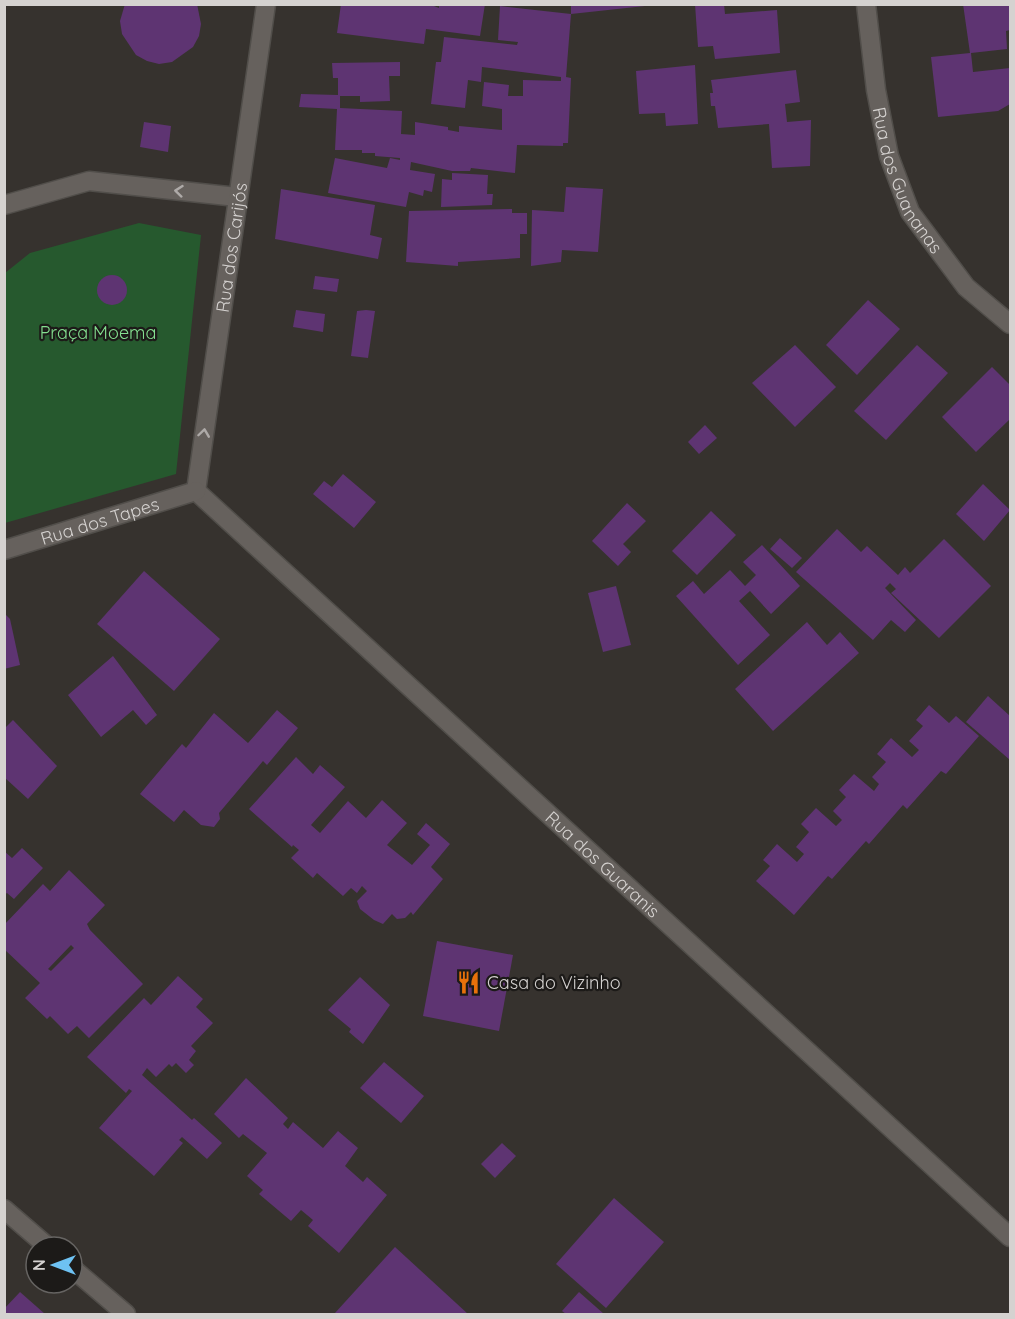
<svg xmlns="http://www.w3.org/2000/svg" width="1015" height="1319" font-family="Quicksand,sans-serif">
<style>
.green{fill:#26592e}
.building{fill:#5e3472;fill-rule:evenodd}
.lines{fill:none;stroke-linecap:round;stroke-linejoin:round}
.street-casing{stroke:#514e4a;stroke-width:21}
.street{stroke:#66615d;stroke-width:18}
.oneway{stroke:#aeaaa8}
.labels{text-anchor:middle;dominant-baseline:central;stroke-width:4.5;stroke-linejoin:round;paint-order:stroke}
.street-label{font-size:18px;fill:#d5d2d0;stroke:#1c1a18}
.park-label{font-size:18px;fill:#84df90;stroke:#1c1a18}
.poi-label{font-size:18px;fill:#d5d2d0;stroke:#1c1a18;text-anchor:start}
</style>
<rect width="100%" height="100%" fill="#36322e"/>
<path class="green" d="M139,223L201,235L176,474L5,523V273L30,253Z"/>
<g class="building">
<path d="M125,4H197L201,24L199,36L193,47L172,62L159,64L147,61L136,55L122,34L120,21Z"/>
<path d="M341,4H429L439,8V4H485L480,36L426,29L424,44L337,33Z"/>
<path d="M571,4H644L645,6L571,14Z"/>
<path d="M695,4H724L725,14L777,10L780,53L715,59L713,46L698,47Z"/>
<path d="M963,4H1010V30L1006,31L1007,49L971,53L973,72L1010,68V104L998,111L938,117L931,57L970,53Z"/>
<path d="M500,6L571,14L566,77L571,78L568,143H563V146L517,145L515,173L471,168L470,171H452L411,162L410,170L435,174L432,192L424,190L423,196L409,192L406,207L328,193L335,158L387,168L390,158L400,160V158L375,156V153H362V150H335L337,109L299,107L301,94L338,95V78H333L332,63L400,62V76H389L390,101L360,102V96H340V108L402,111L401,134L415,135V122L448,127V130L459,132V126L502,130V109L482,106L484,82L509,85L508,96H523V80L561,81V77L482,67L481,82L468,80L465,108L431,104L436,62H441L444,37L517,45L518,42L498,40Z"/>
<path d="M695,65L698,124L666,126L665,113L639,114L636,71Z"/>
<path d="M796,70L800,102L785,104L787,122L811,120L810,166L772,168L769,124L718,128L715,106H711L710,93H713L711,80Z"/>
<path d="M144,122L171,126L168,152L140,147Z"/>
<path d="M452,173L488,175L487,194H493L492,205L441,207L442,179L452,180Z"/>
<path d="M566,187L603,189L598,252L562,250L561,262L531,266L532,210L564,212Z"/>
<path d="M281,189L375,205L370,235L382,238L378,259L275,239Z"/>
<path d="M512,209V213H527V234H520V258L458,262V266L406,262L409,211Z"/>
<circle cx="112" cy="290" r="15"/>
<path d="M315,276L339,279L337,292L313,289Z"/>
<path d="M868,300L900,329L857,375L826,345Z"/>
<path d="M296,310L325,314L323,332L293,327Z"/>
<path d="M366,310L375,311L368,358L351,356L357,311Z"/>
<path d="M795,345L836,387L795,427L752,383Z"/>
<path d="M917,345L948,373L886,440L854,411Z"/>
<path d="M992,367L1010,385V419L976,452L942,417Z"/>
<path d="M705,425L717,438L699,454L688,442Z"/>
<path d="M343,474L376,502L354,528L313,494L324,481L332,487Z"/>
<path d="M983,484L1010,510L984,541L956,514Z"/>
<path d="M627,503L646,521L623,544L631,552L618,566L592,541Z"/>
<path d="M711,511L736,535L697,575L672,551Z"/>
<path d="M837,529L861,552L867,546L898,575L905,567L910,573L944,539L991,586L939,638L891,593L896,589L890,583L885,588L916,620L905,632L891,620L873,640L796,572Z"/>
<path d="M780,538L802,558L792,568L770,549Z"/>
<path d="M762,545L800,586L771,614L750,591L739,601L770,635L738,665L676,596L693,581L704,594L730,570L745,586L756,575L743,562Z"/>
<path d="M144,571L220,639L174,691L97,624Z"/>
<path d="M616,586L631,645L603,652L588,593Z"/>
<path d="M4,613L10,619L20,665L4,669Z"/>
<path d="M807,622L827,645L840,632L859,653L773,731L735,689Z"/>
<path d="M113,656L157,715L146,725L133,710L101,737L68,695Z"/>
<path d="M988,696L1010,716V760L966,722Z"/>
<path d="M929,705L949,723L956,716L979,736L946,774L941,771L907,809L903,805L869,844L866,841L832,879L828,876L794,915L756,881L770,866L763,860L777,844L797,862L804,854L796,847L809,832L801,824L816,808L836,826L842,820L833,811L846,797L839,790L854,774L874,791L879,784L872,777L886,762L877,754L891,738L912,757L919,750L909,741L923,726L916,720Z"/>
<path d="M277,710L298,728L267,765L263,761L219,813L220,819L214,827L201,825L184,810L174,822L140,794L182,744L186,748L214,713L248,743Z"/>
<path d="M13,720L57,766L28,799L4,777V729Z"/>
<path d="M296,757L313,774L320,765L345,787L311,825L320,833L348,801L366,818L382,800L407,823L387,845L412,865L430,845L417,834L426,823L450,844L431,867L443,879L413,915L411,912L405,918L397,919L392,914L383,924L374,920L360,909L357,901L367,891L362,886L357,893L351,888L343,896L317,873L313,878L291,858L299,850L293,845L292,847L249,809Z"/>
<path d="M22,848L43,868L14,899L7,893L4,895V851L12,858Z"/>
<path d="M69,870L105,905L87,924L90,930L143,984L89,1038L77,1026L68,1034L50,1016L47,1019L25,998L40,983L4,949V925L43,884L50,891ZM71,945L74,948L51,971L48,969Z"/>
<path d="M437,941L513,955L499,1031L423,1016Z"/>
<path d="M178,976L203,999L196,1007L213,1023L191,1046L196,1051L189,1060L194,1065L186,1073L176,1063L172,1067L169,1064L156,1077L147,1068L142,1075L192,1120L194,1118L222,1143L207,1159L182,1137L179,1140L183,1143L154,1176L99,1128L132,1091L129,1089L126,1093L87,1057L144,998L151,1005Z"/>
<path d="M360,977L390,1005L363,1044L349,1032L351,1029L328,1010Z"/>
<path d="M384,1062L424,1096L401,1123L360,1088Z"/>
<path d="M246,1078L288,1118L283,1124L288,1129L293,1122L323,1148L338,1131L358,1148L345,1166L363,1182L367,1177L387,1195L339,1253L308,1226L313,1220L301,1210L291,1221L259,1194L263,1190L247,1176L267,1153L243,1134L239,1138L214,1114Z"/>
<path d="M502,1143L516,1156L495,1178L481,1164Z"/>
<path d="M614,1198L664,1242L606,1308L556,1264Z"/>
<path d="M395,1247L468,1314H337L335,1313Z"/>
<path d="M20,1292L45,1314H4V1309Z"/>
<path d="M579,1292L604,1314H566L562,1311Z"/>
</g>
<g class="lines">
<defs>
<g id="street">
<path id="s1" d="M866,4L876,90L889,156L910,212L966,287L1010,324"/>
<path d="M4,205L89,181L237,197"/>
<path id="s2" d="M196,491L1010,1237"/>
<path id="s3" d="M196,491L266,4"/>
<path id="s4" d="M4,550L196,491"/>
<path d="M4,1209L48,1247"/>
<path d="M72,1268L126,1314"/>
</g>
</defs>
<use href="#street" class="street-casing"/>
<use href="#street" class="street"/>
</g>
<defs><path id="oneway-chevron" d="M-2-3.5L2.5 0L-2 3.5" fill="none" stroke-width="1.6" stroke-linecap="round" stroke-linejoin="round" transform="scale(1.5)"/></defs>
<g class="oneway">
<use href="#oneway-chevron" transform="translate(179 191) rotate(-174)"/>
<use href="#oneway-chevron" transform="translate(204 433) rotate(-82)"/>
</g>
<defs>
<symbol id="restaurant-bare" viewBox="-9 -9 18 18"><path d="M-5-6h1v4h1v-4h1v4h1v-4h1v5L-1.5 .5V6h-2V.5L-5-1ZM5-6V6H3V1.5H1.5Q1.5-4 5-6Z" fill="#e8710a" stroke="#1c1a18" stroke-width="2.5" paint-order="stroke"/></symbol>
</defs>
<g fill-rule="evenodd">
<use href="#restaurant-bare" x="452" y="966" width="33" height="33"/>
</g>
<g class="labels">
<g class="street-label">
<text stroke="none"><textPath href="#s1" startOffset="183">Rua dos Guananas</textPath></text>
<text stroke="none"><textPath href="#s3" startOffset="246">Rua dos Carijós</textPath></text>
<text stroke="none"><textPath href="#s4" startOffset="100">Rua dos Tapes</textPath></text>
<text stroke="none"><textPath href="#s2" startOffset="552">Rua dos Guaranis</textPath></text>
</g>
<g class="park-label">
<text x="98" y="332">Praça Moema</text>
</g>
<g class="poi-label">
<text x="487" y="982">Casa do Vizinho</text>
</g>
</g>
<rect width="1015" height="1319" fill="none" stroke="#d5d2d0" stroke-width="12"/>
<g transform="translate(54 1265) rotate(270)"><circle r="28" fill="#1c1a18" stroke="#666462" stroke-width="1.5"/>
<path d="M0-4.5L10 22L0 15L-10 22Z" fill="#6ec2f3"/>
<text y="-9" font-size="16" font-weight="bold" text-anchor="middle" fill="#d5d2d0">N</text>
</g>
</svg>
